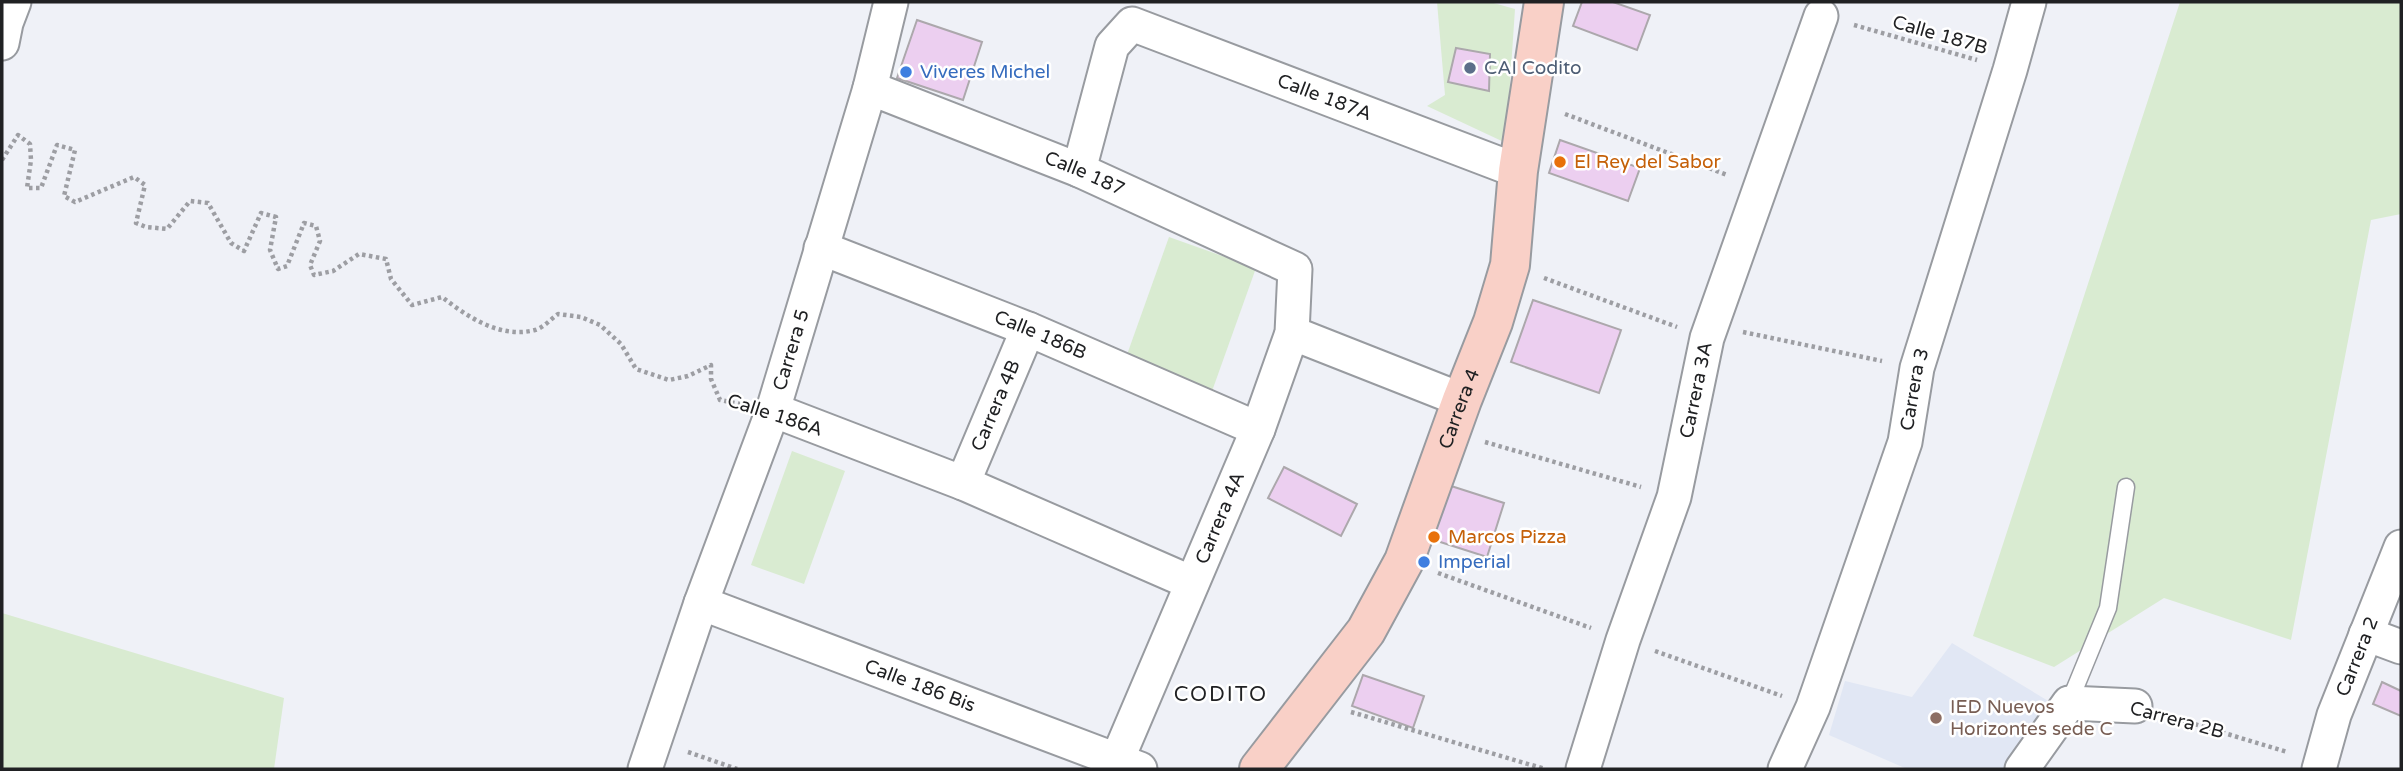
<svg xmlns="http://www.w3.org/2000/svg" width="2403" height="771" font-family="'Varela Round',sans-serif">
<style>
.built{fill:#e1e7f4}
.green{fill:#d9ebd1}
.building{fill:#eccff0;stroke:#aca8ac;stroke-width:2}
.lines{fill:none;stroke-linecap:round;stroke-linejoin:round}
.lane-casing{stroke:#989ba0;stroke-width:19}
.street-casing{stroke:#989ba0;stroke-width:37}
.secondary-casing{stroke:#989ba0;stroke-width:42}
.path{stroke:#9d9ea3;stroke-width:4.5;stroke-dasharray:3.5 3.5;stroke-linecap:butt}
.lane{stroke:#fff;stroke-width:16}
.street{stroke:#fff;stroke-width:33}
.secondary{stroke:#f9d0c7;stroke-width:38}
.service-dot{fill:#5c6f8a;stroke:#fff;stroke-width:2.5}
.shop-dot{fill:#3f7fe0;stroke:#fff;stroke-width:2.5}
.food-dot{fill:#e8710a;stroke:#fff;stroke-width:2.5}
.education-dot{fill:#8d6e63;stroke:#fff;stroke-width:2.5}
.labels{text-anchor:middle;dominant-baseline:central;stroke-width:5;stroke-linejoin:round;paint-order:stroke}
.street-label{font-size:19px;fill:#202123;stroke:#fff}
.service-label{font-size:19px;fill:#4e5e75;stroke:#fff;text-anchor:start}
.shop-label{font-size:19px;fill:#366cbe;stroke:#fff;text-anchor:start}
.food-label{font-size:19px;fill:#c56008;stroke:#fff;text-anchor:start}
.education-label{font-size:19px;fill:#785e54;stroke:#fff;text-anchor:start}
.neighbourhood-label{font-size:21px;letter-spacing:2px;fill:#202123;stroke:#fff}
</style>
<rect width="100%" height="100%" fill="#eff1f7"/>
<path class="built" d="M1952,643L2050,702L2002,769H1907L1829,735L1845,681L1912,697Z"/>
<g class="green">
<path d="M1437,2H1490L1515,9L1506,143L1427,106L1445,95Z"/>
<path d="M2180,2H2401V214L2371,220L2291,640L2164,598L2054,667L1973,636Z"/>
<path d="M1169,237L1256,268L1211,394L1124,363Z"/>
<path d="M792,451L845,471L804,584L751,565Z"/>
<path d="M2,613L284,698L274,769H2Z"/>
</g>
<g class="building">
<path d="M1582,2H1613L1650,15L1637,50L1573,26Z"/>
<path d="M917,20L982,42L963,100L897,78Z"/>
<path d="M1456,48L1490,54L1489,91L1448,82Z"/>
<path d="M1560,140L1640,168L1628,201L1549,173Z"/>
<path d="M1533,300L1621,330L1599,393L1511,362Z"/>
<path d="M1284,467L1357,504L1341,536L1268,498Z"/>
<path d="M1448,485L1504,503L1487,557L1431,539Z"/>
<path d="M1363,675L1424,696L1413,728L1352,706Z"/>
<path d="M2382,682L2401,691V716L2373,704Z"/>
</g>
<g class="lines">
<defs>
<path id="lane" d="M2069,703L2108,608L2126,487"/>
<g id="street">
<path d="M2,43L6,23L14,2"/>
<path id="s1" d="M870,88L1079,170L1295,269L1292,333L1258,429L1117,760"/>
<path id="s2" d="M1079,170L1112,46L1132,24L1518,171"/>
<path id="s3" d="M821,248L1028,329L1258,429"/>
<path d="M1292,333L1462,400"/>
<path d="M773,410L963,483L1192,583"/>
<path id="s4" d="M963,483L1028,329"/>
<path id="s5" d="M701,603L1140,769"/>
<path d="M2366,634L2401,647"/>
<path id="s6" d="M645,769L701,603L773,410L870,88L891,2"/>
<path id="s7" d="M1583,769L1623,640L1674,497L1707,338L1821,16"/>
<path id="s8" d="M1785,769L1813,707L1905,442L1917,368L2010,70L2029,2"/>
<path d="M2022,769L2069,703L2135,706"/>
<path id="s9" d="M2319,769L2334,715L2401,547"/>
</g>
<g id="secondary">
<path id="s10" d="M1259,769L1366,631L1404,561L1462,400L1493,322L1510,265L1518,171L1544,2"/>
</g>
</defs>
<use href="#lane" class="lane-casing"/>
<use href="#street" class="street-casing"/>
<use href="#secondary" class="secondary-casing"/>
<g class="path">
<path d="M1854,25L1977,60"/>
<path d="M1565,114L1727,175"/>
<path d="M2,160L18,135L30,144L31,160L27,188H41L57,145L75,150L64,196L75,202L134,177L145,185L136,223L146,227L167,229L190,201L208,203L231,243L244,251L261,213L276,217L270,250L278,269L287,266L304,223L316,226L320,241L310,265L314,275L333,271L359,254L386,259L391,279L412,305L442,297C468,317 500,339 535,330C543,328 551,319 558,314L581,317L600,325L621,344L636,369L669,380L688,376L711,365V379L720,400L740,404"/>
<path d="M1544,278L1677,327"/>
<path d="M1743,332L1882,361"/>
<path d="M1485,442L1641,487"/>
<path d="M1438,573L1591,628"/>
<path d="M1655,651L1782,696"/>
<path d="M1351,712L1545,769"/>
<path d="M2168,716L2287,752"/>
<path d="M688,752L737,769"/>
</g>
<use href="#lane" class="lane"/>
<use href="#street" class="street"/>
<use href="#secondary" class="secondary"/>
</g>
<circle class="service-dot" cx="1470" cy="68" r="7"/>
<g class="shop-dot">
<circle cx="906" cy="72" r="7"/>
<circle cx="1424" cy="562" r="7"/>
</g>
<g class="food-dot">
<circle cx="1560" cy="162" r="7"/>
<circle cx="1434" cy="537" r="7"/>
</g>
<circle class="education-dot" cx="1936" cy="718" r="7"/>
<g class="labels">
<g class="street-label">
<text transform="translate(1940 35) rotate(16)">Calle 187B</text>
<text stroke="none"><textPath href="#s2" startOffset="364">Calle 187A</textPath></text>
<text stroke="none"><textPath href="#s1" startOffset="231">Calle 187</textPath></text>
<text stroke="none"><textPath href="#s3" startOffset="236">Calle 186B</textPath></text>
<text stroke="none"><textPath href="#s6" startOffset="444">Carrera 5</textPath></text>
<text stroke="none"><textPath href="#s8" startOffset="402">Carrera 3</textPath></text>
<text stroke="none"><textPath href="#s7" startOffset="396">Carrera 3A</textPath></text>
<text stroke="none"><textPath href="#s4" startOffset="84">Carrera 4B</textPath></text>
<text stroke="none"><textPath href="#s10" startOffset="416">Carrera 4</textPath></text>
<text transform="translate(775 415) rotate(18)">Calle 186A</text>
<text transform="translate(1220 518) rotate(-67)">Carrera 4A</text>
<text stroke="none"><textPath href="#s9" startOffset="119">Carrera 2</textPath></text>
<text stroke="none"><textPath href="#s5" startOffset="234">Calle 186 Bis</textPath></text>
<text transform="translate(2177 720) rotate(15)">Carrera 2B</text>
</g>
<g class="service-label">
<text x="1484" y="68">CAI Codito</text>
</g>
<g class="shop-label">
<text x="920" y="72">Viveres Michel</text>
<text x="1438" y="562">Imperial</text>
</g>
<g class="food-label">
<text x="1574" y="162">El Rey del Sabor</text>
<text x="1448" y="537">Marcos Pizza</text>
</g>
<g class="education-label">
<text x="1950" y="707">IED Nuevos<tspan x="1950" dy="22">Horizontes sede C</tspan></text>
</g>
<g class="neighbourhood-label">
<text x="1221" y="694">CODITO</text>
</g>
</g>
<rect width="2403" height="771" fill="none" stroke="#202123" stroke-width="7"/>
</svg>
